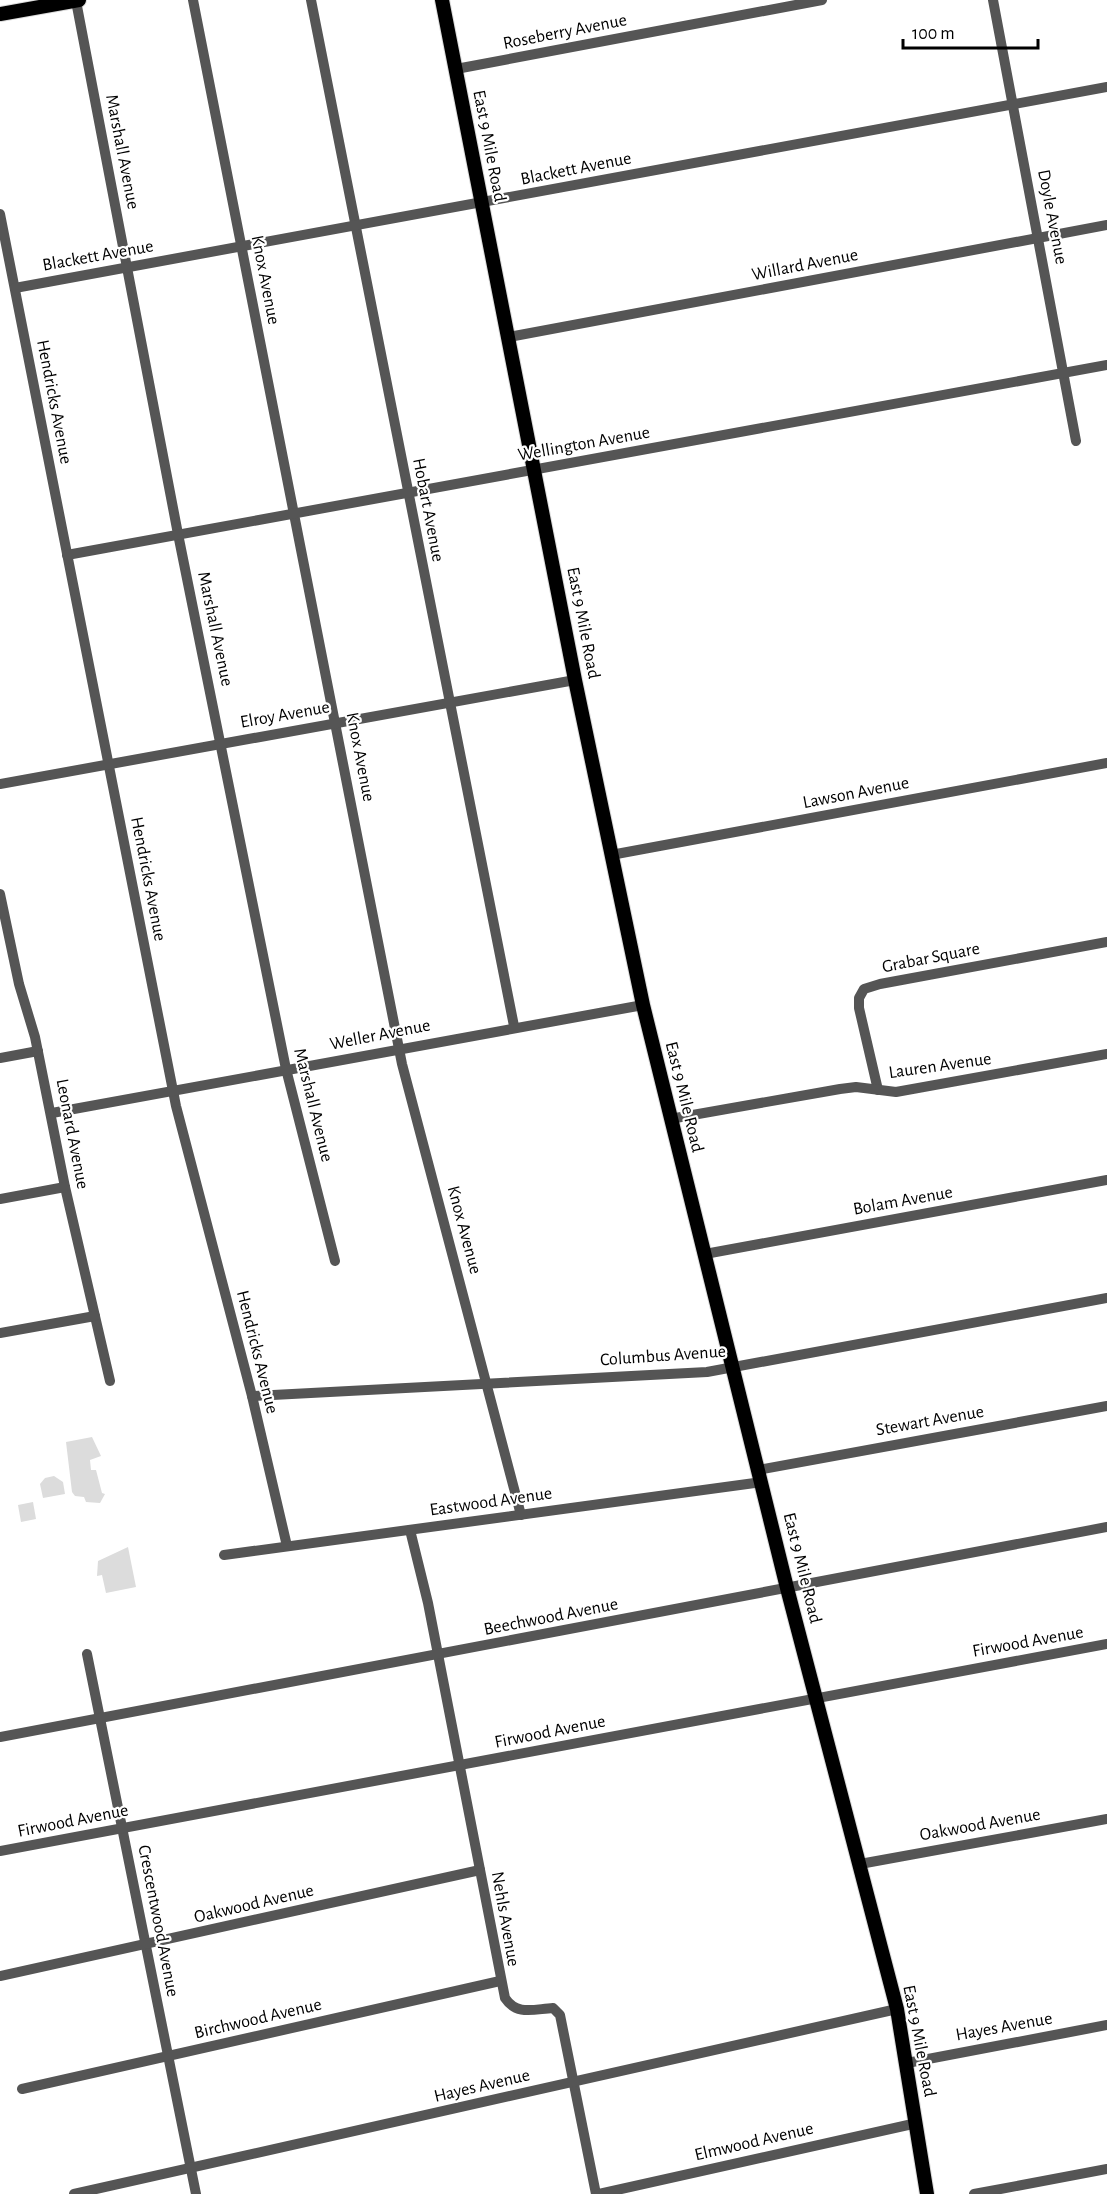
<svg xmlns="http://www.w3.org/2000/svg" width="1107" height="2194" font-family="'Alegreya Sans',sans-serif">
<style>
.green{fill:#dcdcdc}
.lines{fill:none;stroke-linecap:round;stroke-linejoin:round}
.major-casing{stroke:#dbdbdb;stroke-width:16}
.minor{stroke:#555;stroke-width:10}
.major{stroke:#000;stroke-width:14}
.labels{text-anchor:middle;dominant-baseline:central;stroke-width:4.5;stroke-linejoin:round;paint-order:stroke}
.street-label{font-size:18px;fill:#000;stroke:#fff}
</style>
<rect width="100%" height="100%" fill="#fff"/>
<g class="green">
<path d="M92,1437L101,1456L90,1460L91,1470H96L102,1493L105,1494L100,1503L86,1502L84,1497L75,1496L72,1492L66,1442Z"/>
<path d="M54,1476L63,1482L65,1494L43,1498L40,1484L45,1478Z"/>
<path d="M33,1502L36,1519L21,1522L18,1505Z"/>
<path d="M128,1547L136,1587L106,1593L102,1575L97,1576L98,1561Z"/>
</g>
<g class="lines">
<defs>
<g id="major">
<path d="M442,0L575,680L643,1005L787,1588L897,2009L927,2194"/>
<path d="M0,14L79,0"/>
</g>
</defs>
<use href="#major" class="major-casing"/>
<g class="minor">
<path d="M193,0L402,1064L521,1515"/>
<path d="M311,0L514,1026"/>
<path d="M993,0L1076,441"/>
<path d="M76,1L178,534L286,1069L335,1261"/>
<path d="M456,69L822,0"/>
<path d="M0,214L176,1106L252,1396L287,1546"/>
<path d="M15,288L1107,87"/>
<path d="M509,337L1107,225"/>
<path d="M67,555L1107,365"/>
<path d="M0,784L575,680"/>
<path d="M611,855L1107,763"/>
<path d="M0,894L19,984L35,1037L65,1187L110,1381"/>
<path d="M0,1058L38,1051"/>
<path d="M878,1090L859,1008V998L864,989L880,984L1107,942"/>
<path d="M52,1113L643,1005"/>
<path d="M670,1119L840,1089L856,1087L896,1092L1107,1054"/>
<path d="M0,1199L65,1187"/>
<path d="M705,1254L1107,1180"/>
<path d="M0,1333L95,1316"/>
<path d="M252,1396L707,1372L1107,1298"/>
<path d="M758,1470L1107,1406"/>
<path d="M410,1530L428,1603L505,1998C517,2016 534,2009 553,2008L560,2015L596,2194"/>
<path d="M224,1555L762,1482"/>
<path d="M87,1654L196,2194"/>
<path d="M0,1737L1107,1527"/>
<path d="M0,1851L1107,1644"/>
<path d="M860,1864L1107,1819"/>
<path d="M0,1976L480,1870"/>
<path d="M907,2063L1107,2025"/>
<path d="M22,2089L500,1981"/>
<path d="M74,2194L897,2009"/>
<path d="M599,2194L917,2123"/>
<path d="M974,2194L1107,2169"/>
</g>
<use href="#major" class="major"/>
</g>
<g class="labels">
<g class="street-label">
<text transform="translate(565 32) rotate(-11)">Roseberry Avenue</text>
<text transform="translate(489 146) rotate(79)">East 9 Mile Road</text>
<text transform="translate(122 152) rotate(79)">Marshall Avenue</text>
<text transform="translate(576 169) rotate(-11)">Blackett Avenue</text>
<text transform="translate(1052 217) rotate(79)">Doyle Avenue</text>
<text transform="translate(98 256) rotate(-10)">Blackett Avenue</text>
<text transform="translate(805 265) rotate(-11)">Willard Avenue</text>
<text transform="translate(265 280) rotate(79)">Knox Avenue</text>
<text transform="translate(54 402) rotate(79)">Hendricks Avenue</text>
<text transform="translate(584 444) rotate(-10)">Wellington Avenue</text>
<text transform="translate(428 510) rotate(79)">Hobart Avenue</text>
<text transform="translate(583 623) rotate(79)">East 9 Mile Road</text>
<text transform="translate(215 629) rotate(78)">Marshall Avenue</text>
<text transform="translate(285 715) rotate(-10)">Elroy Avenue</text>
<text transform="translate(360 757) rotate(79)">Knox Avenue</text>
<text transform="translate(856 793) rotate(-11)">Lawson Avenue</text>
<text transform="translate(148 879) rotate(79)">Hendricks Avenue</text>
<text transform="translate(931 958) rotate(-11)">Grabar Square</text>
<text transform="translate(380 1035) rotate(-11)">Weller Avenue</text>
<text transform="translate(940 1066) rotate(-8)">Lauren Avenue</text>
<text transform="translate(684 1097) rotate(76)">East 9 Mile Road</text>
<text transform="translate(313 1105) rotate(76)">Marshall Avenue</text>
<text transform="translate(72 1134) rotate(79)">Leonard Avenue</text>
<text transform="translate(903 1201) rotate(-10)">Bolam Avenue</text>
<text transform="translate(464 1230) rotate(75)">Knox Avenue</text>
<text transform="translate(257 1352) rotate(76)">Hendricks Avenue</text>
<text transform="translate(663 1356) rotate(-4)">Columbus Avenue</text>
<text transform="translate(930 1421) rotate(-10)">Stewart Avenue</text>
<text transform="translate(491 1502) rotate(-8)">Eastwood Avenue</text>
<text transform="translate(802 1568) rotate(76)">East 9 Mile Road</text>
<text transform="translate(551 1617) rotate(-11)">Beechwood Avenue</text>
<text transform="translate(1028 1642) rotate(-10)">Firwood Avenue</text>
<text transform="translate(550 1732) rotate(-11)">Firwood Avenue</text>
<text transform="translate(73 1821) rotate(-11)">Firwood Avenue</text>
<text transform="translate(980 1825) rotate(-10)">Oakwood Avenue</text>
<text transform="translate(254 1904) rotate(-13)">Oakwood Avenue</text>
<text transform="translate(505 1919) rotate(80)">Nehls Avenue</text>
<text transform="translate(158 1921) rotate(79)">Crescentwood Avenue</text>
<text transform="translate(258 2019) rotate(-13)">Birchwood Avenue</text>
<text transform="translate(1004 2027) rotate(-10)">Hayes Avenue</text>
<text transform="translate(919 2041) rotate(79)">East 9 Mile Road</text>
<text transform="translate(482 2086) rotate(-13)">Hayes Avenue</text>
<text transform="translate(754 2142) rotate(-13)">Elmwood Avenue</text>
</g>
</g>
<path d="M903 39v9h135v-9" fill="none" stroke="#000000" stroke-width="3"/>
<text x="912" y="39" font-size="18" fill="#000000" stroke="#ffffff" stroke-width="4.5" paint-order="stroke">100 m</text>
</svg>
